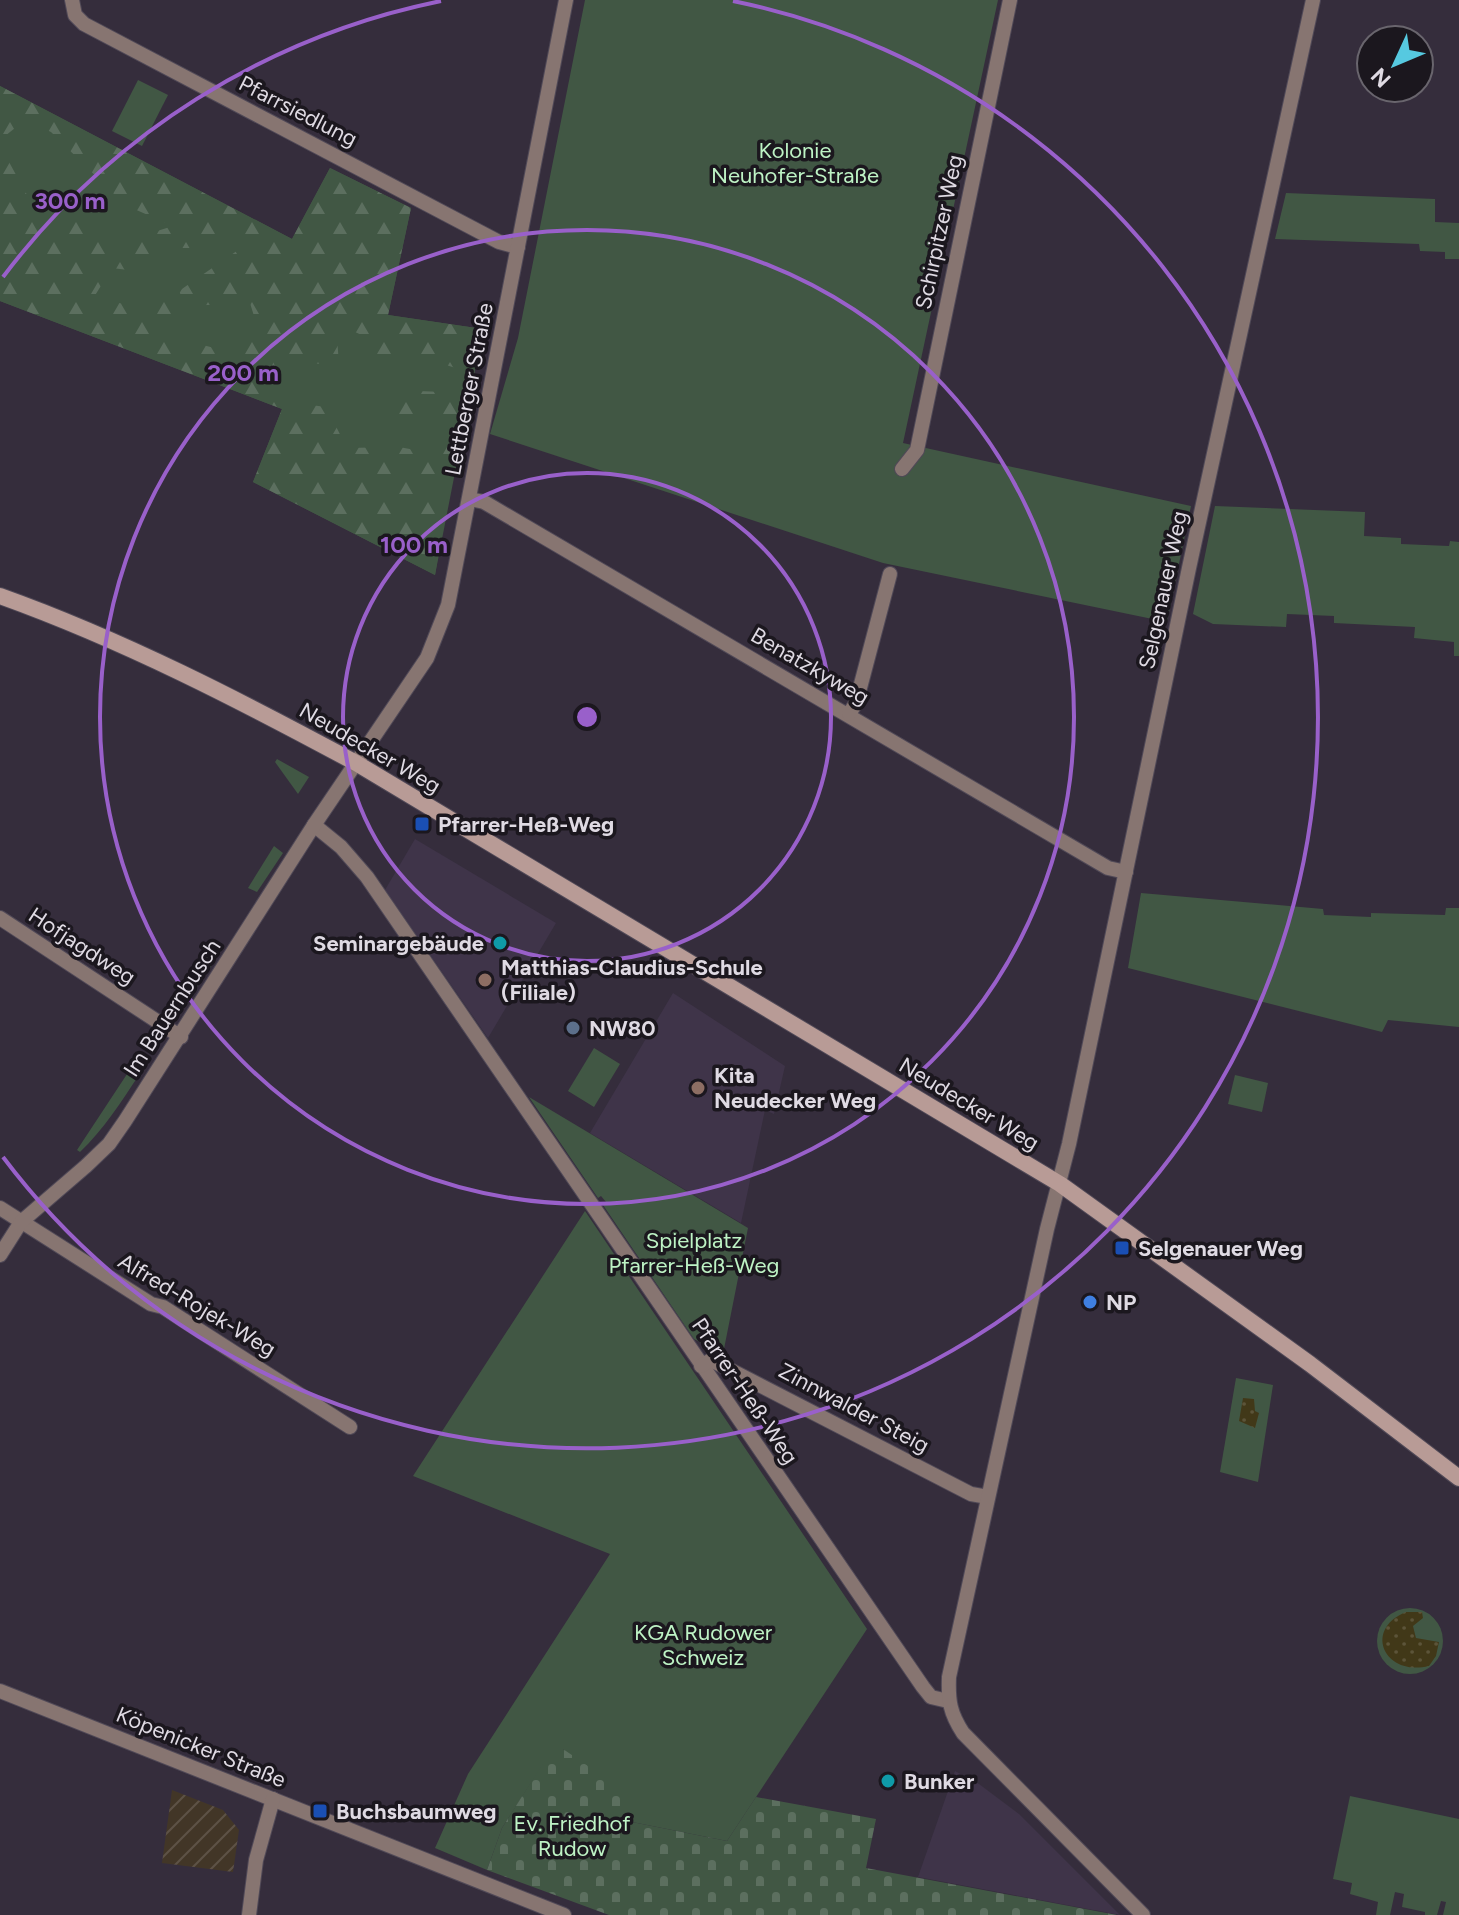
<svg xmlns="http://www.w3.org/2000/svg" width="1459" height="1915" font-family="Figtree,sans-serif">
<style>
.industrial{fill:url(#industrial-furrows)}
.built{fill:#3f3449}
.green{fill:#415744}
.forest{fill:url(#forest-firs);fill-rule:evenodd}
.sand{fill:url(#sand-dots)}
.cemetery{fill:url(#cemetery-stones)}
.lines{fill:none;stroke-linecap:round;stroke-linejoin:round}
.street-casing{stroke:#504957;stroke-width:16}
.secondary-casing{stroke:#504957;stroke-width:18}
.street{stroke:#877571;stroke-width:14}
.secondary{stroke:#b89b96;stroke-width:16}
.ring{fill:none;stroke:#9960ca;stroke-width:4}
.transit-dot{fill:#1a4fb4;stroke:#1b171e;stroke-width:3}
.culture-dot{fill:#0f9aa8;stroke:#1b171e;stroke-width:3}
.education-dot{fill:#8d6e63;stroke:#1b171e;stroke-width:3}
.service-dot{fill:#5c6f8a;stroke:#1b171e;stroke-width:3}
.shop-dot{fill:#3f7fe0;stroke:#1b171e;stroke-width:3}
.labels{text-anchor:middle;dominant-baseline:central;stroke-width:7;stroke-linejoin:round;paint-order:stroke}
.street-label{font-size:22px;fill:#dfdae3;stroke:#1b171e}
.park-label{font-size:22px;fill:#bef3c5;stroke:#1b171e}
.poi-label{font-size:22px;font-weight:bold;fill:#dfdae3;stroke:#1b171e;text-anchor:start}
.centre{fill:#9960ca;stroke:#1b171e;stroke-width:4}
.ring-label{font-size:24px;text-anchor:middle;font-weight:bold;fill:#9960ca;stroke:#1b171e;stroke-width:7;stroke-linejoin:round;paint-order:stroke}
</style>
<defs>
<pattern id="industrial-furrows" width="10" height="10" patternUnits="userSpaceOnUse" patternTransform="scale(2)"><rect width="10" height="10" fill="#423627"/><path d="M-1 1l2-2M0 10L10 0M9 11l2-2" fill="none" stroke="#5d5246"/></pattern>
<pattern id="forest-firs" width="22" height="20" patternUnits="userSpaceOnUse" patternTransform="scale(2)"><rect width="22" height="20" fill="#415744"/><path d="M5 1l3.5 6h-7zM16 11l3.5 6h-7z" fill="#5c6f5f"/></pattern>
<pattern id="sand-dots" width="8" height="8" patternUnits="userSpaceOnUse" patternTransform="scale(2)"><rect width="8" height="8" fill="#413818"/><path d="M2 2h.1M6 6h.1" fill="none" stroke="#5c5439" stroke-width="1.8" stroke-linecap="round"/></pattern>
<pattern id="cemetery-stones" width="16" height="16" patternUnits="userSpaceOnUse" patternTransform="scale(2)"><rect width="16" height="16" fill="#415744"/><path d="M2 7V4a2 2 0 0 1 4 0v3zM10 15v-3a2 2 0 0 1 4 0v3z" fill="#5c6f5f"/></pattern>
</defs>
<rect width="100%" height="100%" fill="#352d3c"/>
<path class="industrial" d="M172,1790L223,1810L239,1830L233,1872L162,1863Z"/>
<g class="built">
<path d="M415,839L556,923L488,1038L385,890Z"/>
<path d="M673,993L785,1066L774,1114L765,1110L741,1223L590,1133Z"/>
<path d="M955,1771L979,1784L1019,1814L1120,1915L918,1877Z"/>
</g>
<g class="green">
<path d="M585,0H998L903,443L1191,506L1167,622L883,563L490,434L518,338Z"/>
<path d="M138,80L168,95L142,146L112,131Z"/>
<path d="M0,86L292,239L330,168L411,208L388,315L483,329L435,575L253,482L282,409L0,301Z"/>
<path d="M1286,193L1435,199V222L1459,223V259H1445V252L1420,251L1419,244L1275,239Z"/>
<path d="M1215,506L1365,512L1364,536L1401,538V544L1449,546L1450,541L1459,542V656H1454V642L1414,638L1415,627L1334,623V616L1287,614L1286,627L1213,624L1193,614Z"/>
<path d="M277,759L309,777L298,794L275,762Z"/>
<path d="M274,846L283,853L257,892L248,888Z"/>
<path d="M1141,893L1323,909L1324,915L1371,917V913L1445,915L1446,908H1459V1027L1388,1020L1382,1032L1128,968Z"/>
<path d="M204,955L214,962L181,1010L171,1003Z"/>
<path d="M594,1048L620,1064L594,1107L568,1091Z"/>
<path d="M131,1068L139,1075C121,1102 104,1129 80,1152L77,1150Z"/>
<path d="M1235,1075L1268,1083L1262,1112L1228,1104Z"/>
<path d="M529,1097L748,1228L723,1354L694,1339L603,1205L606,1202L601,1196L598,1198Z"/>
<path d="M585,1211L867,1629L727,1841L632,1822L563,1749H553L502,1828L487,1870L435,1848L468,1774L610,1554L413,1476Z"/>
<path d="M1236,1378L1273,1385L1258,1482L1220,1472Z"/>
<circle cx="1410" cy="1641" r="33"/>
<path d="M1350,1796L1459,1819V1915H1443L1446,1902L1441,1901L1437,1915H1425V1912L1402,1907L1404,1894L1395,1892L1390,1915H1376L1378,1902L1350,1894L1352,1883L1333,1879Z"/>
</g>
<path class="forest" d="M0,86L292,239L330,168L411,208L388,315L483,329L474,374L403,351L388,375L370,364V339L336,323L339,365L273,361L288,402L326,407L347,448L399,447L442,455L443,418L400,416L391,390L471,393L453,478L429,484L427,497L446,509L435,575L253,482L282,409L0,301V164L9,162L44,226L101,218L116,244L173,226L125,205L51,132L25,120L0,140ZM226,226L244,246L179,291L186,306L250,303L254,316L241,324L238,354L183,340L165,318L179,309L160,295L145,309L94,297L112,268L152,273L164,248H206Z"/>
<g class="sand">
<path d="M1243,1398L1254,1399L1255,1411L1259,1413L1255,1428L1239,1421Z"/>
<path d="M1406,1612H1422L1423,1618L1413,1626L1416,1638L1439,1642L1436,1656L1429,1666C1384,1677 1363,1629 1406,1612Z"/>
</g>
<path class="cemetery" d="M552,1749H563L622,1789L632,1822L727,1841L756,1797L876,1819L866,1868L1117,1915H609L487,1870L502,1828Z"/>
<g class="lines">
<defs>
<g id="street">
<path d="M72,0L75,15L84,24L499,242L518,247"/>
<path d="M902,469L917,450L1010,0"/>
<path d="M470,499L484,502L1108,868L1126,872"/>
<path d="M849,714L856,703L890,574"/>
<path d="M314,825L341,847L367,877L923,1687L931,1697L948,1701"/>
<path d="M0,918L181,1037"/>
<path d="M0,1208L151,1304L163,1307L350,1427"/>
<path d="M0,1255L21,1222L86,1166L109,1144L125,1121L314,825L427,658L448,605L566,0"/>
<path d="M701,1366L711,1360L971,1494L988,1497"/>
<path d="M0,1691L564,1915"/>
<path d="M249,1915L256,1860L273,1799"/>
<path d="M1143,1915L963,1733C950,1713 948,1701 949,1677L1047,1229L1069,1144L1189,568L1313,0"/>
</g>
<path id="secondary" d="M0,596C123,640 241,701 356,763L1060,1184L1310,1364L1459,1478"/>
</defs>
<use href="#street" class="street-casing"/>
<use href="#secondary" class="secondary-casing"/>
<use href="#street" class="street"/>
<use href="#secondary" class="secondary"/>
</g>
<g class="ring">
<circle cx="587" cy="717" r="244"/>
<circle cx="587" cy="717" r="487"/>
<path d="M3 277A731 731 0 0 1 441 1M733 1A731 731 0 1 1 3 1157"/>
</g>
<g class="transit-dot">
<rect x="414" y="816" width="16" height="16" rx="4"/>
<rect x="1114" y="1240" width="16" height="16" rx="4"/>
<rect x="312" y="1803" width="16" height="16" rx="4"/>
</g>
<g class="culture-dot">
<circle cx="500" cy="943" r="8"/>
<circle cx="888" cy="1781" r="8"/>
</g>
<g class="education-dot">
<circle cx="485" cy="980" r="8"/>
<circle cx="698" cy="1088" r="8"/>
</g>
<circle class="service-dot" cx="573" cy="1028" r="8"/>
<circle class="shop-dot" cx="1090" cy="1302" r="8"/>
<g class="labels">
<g class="street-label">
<text transform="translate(298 111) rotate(27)">Pfarrsiedlung</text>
<text transform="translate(939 232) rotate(-78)">Schirpitzer Weg</text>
<text transform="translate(469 389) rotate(-79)">Lettberger Straße</text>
<text transform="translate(1163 590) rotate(-78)">Selgenauer Weg</text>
<text transform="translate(810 666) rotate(30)">Benatzkyweg</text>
<text transform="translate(370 748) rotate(30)">Neudecker Weg</text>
<text transform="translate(82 946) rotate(33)">Hofjagdweg</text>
<text transform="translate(172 1008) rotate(-57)">Im Bauernbusch</text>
<text transform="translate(969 1104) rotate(31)">Neudecker Weg</text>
<text transform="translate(197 1305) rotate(31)">Alfred-Rojek-Weg</text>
<text transform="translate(745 1391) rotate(56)">Pfarrer-Heß-Weg</text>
<text transform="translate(854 1408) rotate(28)">Zinnwalder Steig</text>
<text transform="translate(201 1747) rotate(22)">Köpenicker Straße</text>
</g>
<g class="park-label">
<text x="795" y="150">Kolonie<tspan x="795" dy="25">Neuhofer-Straße</tspan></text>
<text x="694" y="1240">Spielplatz<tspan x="694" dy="25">Pfarrer-Heß-Weg</tspan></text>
<text x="703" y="1632">KGA Rudower<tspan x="703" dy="25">Schweiz</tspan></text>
<text x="572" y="1823">Ev. Friedhof<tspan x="572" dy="25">Rudow</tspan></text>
</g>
<g class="poi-label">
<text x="438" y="824">Pfarrer-Heß-Weg</text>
<text x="484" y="943" text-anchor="end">Seminargebäude</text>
<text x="501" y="967">Matthias-Claudius-Schule<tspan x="501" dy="25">(Filiale)</tspan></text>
<text x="589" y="1028">NW80</text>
<text x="714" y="1075">Kita<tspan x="714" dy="25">Neudecker Weg</tspan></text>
<text x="1138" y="1248">Selgenauer Weg</text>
<text x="1106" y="1302">NP</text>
<text x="904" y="1781">Bunker</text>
<text x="336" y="1811">Buchsbaumweg</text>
</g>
</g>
<circle cx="587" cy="717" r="12" class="centre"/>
<g class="ring-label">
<text x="70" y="209">300 m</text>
<text x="243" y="381">200 m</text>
<text x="414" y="553">100 m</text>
</g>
<g transform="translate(1395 64) rotate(226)"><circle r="38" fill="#1b171e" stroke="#69656d" stroke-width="2"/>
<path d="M0-6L14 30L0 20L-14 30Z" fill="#56c9e0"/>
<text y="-12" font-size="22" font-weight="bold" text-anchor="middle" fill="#dfdae3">N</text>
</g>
</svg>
